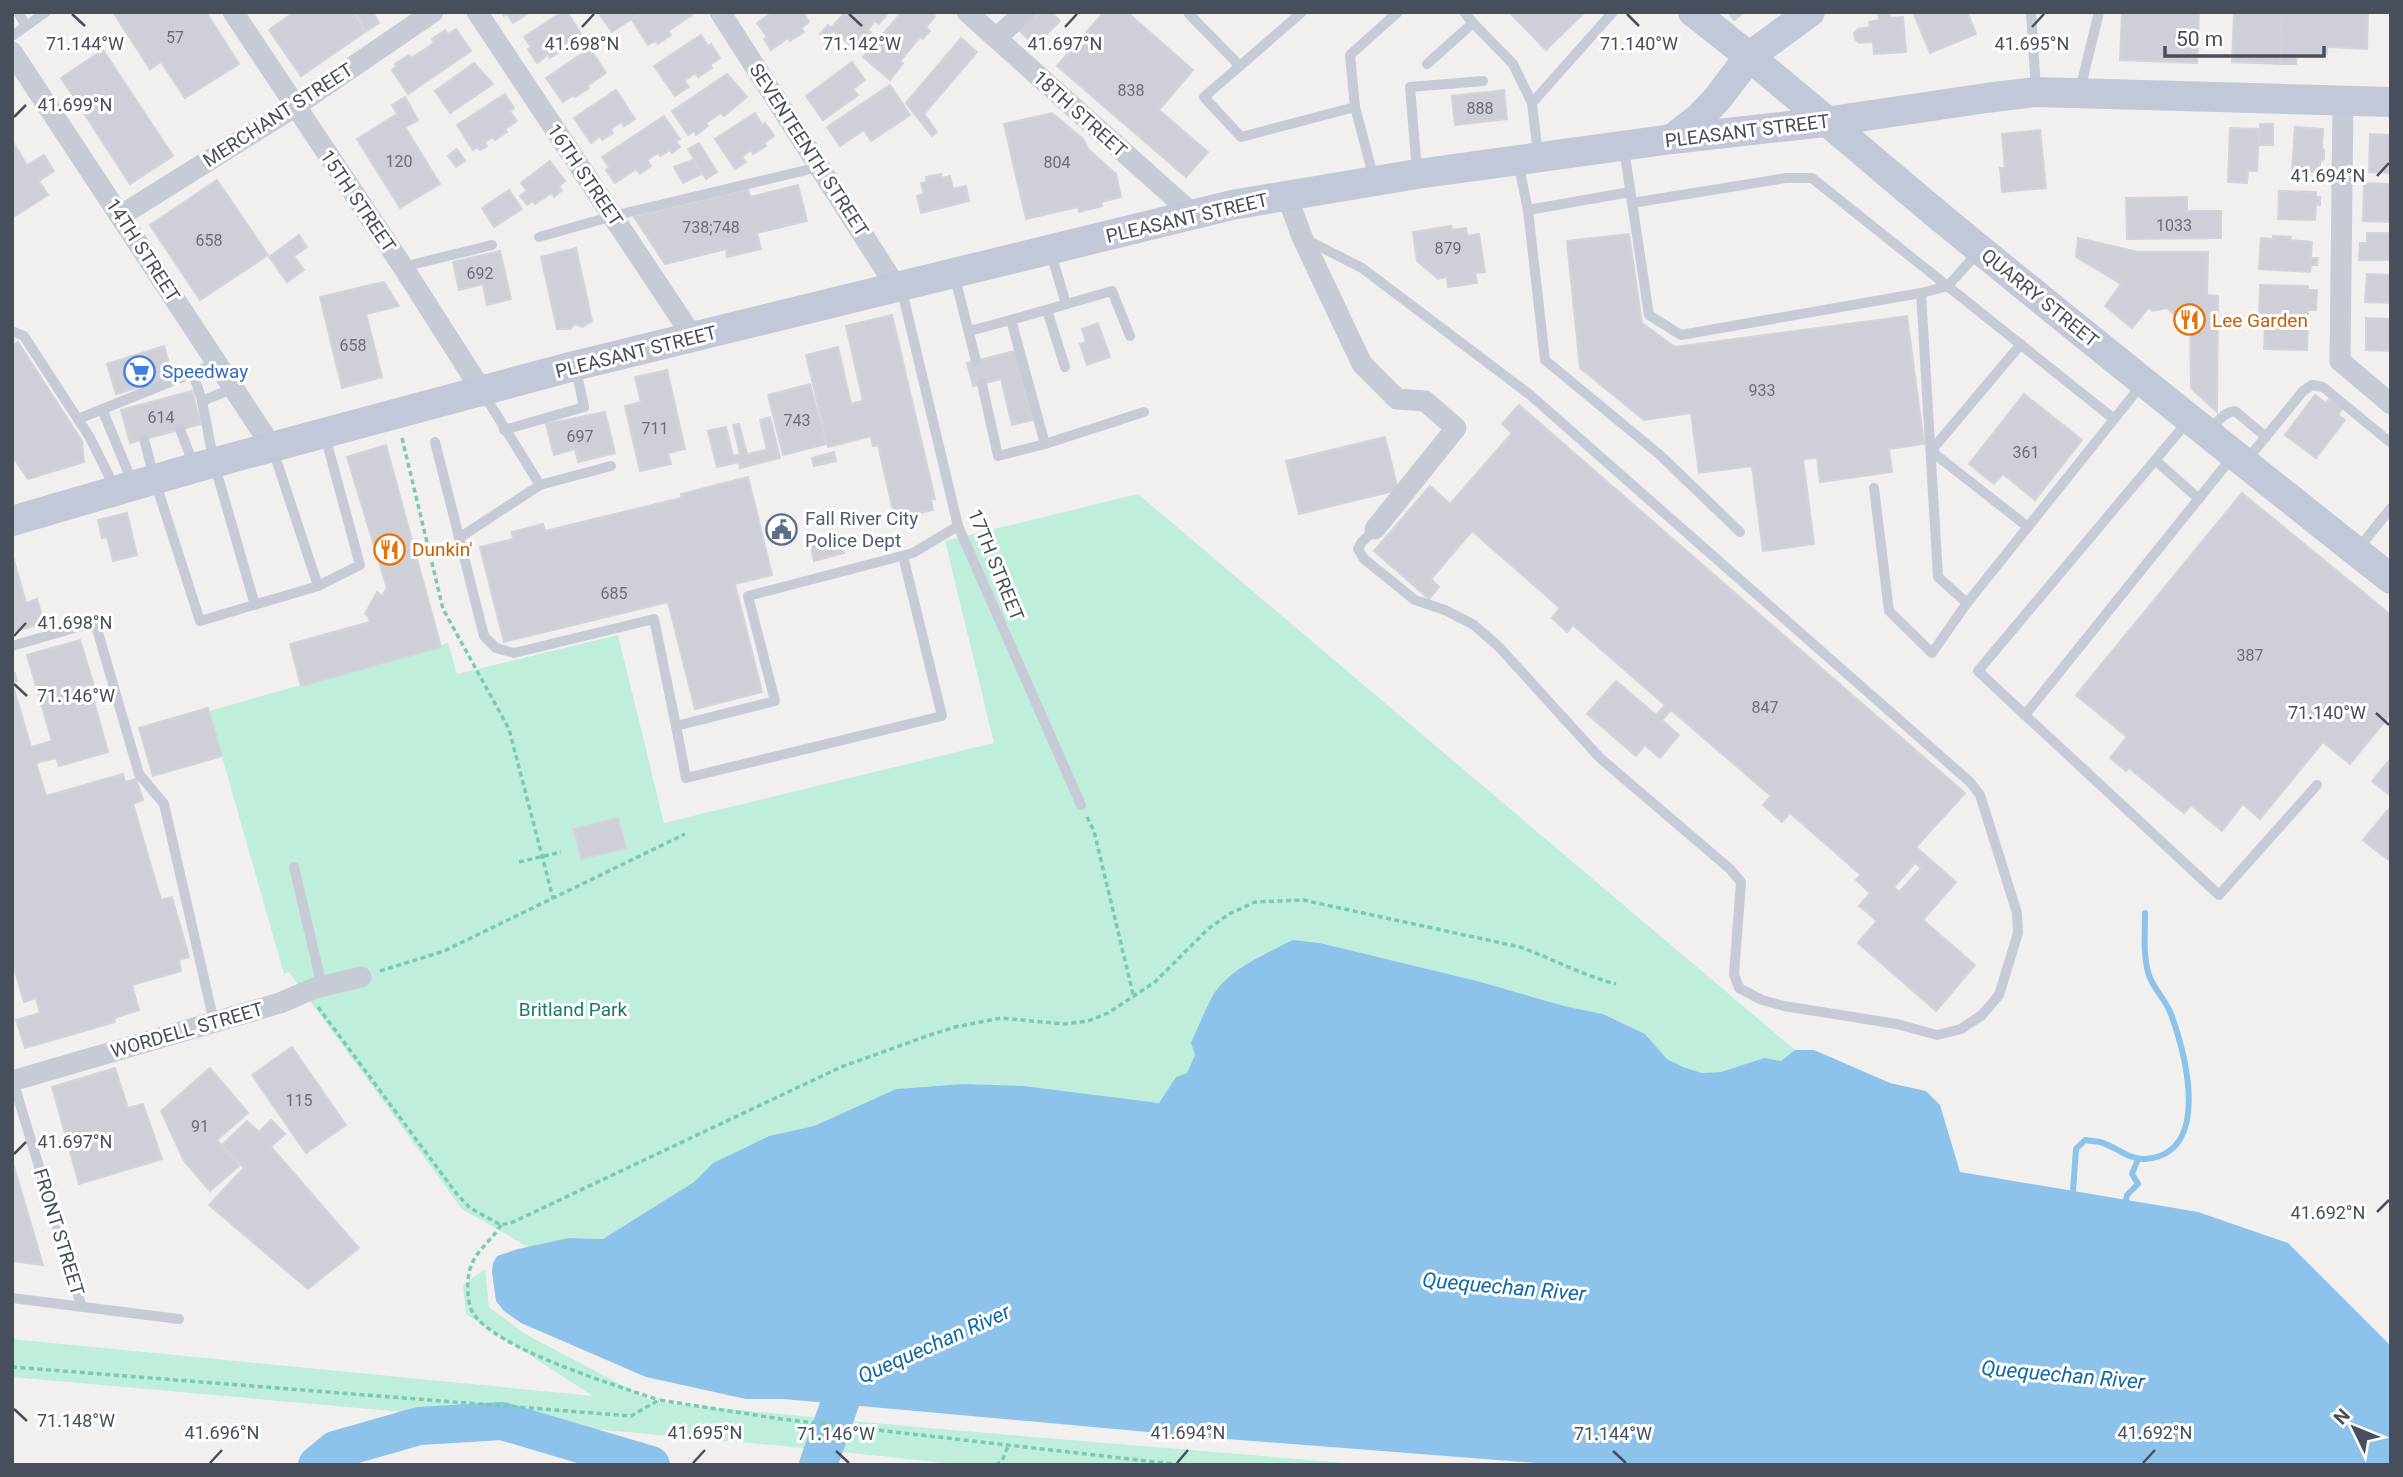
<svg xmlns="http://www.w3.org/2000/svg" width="2403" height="1477" font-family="Roboto,sans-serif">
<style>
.green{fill:#bfeedb}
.water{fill:#8dc3ea}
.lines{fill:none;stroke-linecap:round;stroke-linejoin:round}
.stream{stroke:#8dc3ea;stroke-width:6}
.river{stroke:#8dc3ea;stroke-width:38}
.building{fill:#cfd0d7;stroke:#d3d4da;stroke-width:2;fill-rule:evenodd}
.path{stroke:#78cbb3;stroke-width:3.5;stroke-dasharray:5 3.5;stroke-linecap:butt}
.lane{stroke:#c6cbd6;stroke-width:10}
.street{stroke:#c6cbd6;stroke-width:21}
.secondary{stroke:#c2c8d7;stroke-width:30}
.ticks{fill:none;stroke:#484e5c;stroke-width:2.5}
.labels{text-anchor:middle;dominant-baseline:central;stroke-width:6;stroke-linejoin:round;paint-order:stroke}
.number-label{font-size:16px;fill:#6a6e7b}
.street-label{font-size:19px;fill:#484e5c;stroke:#fff}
.food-label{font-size:19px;fill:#c56008;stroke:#fff;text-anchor:start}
.shop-label{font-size:19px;fill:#366cbe;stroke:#fff;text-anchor:start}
.service-label{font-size:19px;fill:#4e5e75;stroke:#fff;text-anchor:start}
.park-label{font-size:19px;fill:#197c5f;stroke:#fff}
.water-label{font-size:21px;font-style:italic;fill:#1068a7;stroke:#fff}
.ticks-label{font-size:18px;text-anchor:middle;fill:#484e5c;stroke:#fff;stroke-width:6;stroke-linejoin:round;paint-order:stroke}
</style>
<rect width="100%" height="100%" fill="#f2f0ef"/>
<g class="green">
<path d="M1138,494L1795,1050L1781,1061L1764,1058L1721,1072L1702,1073L1683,1067L1667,1059L1645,1034L1603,1014L1564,1006L1477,981L1320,943L1293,940L1259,956L1237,971L1187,1073L1176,1077L1159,1103L1024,1086L963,1084L896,1089L814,1126L769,1136L713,1163L694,1182L603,1239L569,1238L530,1248L462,1209L289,972L284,974L209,711L448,643L457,674L618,635L664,823L994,743L945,541Z"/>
<path d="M485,1269L489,1307L527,1335L654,1402L928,1428L1369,1465H943L946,1463L794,1447L12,1377V1339L593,1396L466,1314L463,1285Z"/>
</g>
<path class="water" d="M1293,940L1320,943L1477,981L1564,1006L1603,1014L1645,1034L1667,1059L1683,1067L1702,1073L1721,1072L1764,1058L1781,1061L1795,1050H1814L1890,1083L1926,1091L1940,1105L1960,1172L2198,1212L2288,1243L2391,1346V1465H1563L1214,1438L783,1399H746L646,1377L521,1323L504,1311L496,1301L492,1272L493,1263L497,1256L518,1249L569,1238L603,1239L694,1182L713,1163L769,1136L814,1126L896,1089L963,1084L1024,1086L1159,1103L1176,1077L1187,1073L1195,1055L1191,1043C1198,1028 1204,1012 1212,997C1227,970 1266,953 1293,940Z"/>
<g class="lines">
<g class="stream">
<path d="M2073,1191L2076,1149L2085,1140C2090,1141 2095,1141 2100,1142C2115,1146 2129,1160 2145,1159C2213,1154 2185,1053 2171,1014C2165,998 2152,988 2148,972C2143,953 2145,933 2145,913"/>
<path d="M2126,1200L2127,1195L2138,1184L2132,1174L2138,1159"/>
</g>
<g class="river">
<path d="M317,1465L335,1450L419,1426L502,1421L651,1465"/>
<path d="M818,1465L847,1383L875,1371"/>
</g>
</g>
<g class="building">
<path d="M113,12H206L239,64L185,98L161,62L150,69Z"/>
<path d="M294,12H352L365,32L301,76L269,30Z"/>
<path d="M355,12H373L379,23L366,31Z"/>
<path d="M502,12H530L513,23L507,14L504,16Z"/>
<path d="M562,12H567L581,34L562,46L564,49L550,58L548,55L537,63L528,49L531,47L524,37Z"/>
<path d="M604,12H642L612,32L600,15Z"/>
<path d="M644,12H691L692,15L668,31L671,35L658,44L655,41L648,45L632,20Z"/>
<path d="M773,12H803L809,22L801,28L804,32L790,41L788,38L771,50L764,39L767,37L757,23Z"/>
<path d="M845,12H889L879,24L875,21L868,30L871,32L860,45L857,42L852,47L833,31L826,39L820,34L828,25L831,28Z"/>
<path d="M902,12H931L935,16L926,27L930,31L923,39L920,37L900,61L903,63L890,80L863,57Z"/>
<path d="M1039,12H1051L1060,21L1035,46L1020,31Z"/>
<path d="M1104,12H1127L1193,70L1159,110L1208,152L1186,177L1057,66Z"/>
<path d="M1509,12H1581L1583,14L1546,50Z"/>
<path d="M1728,12H1744L1734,20Z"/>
<path d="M1878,12H1889L1890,18L1903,17L1906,52L1874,54L1873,42L1859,43L1855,39L1854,33L1858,29L1870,27L1869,22L1879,20Z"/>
<path d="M1913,12H1967L1976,34L1930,53Z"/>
<path d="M2122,12H2199L2197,63L2120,60Z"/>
<path d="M2234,12H2282L2280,64L2232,62Z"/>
<path d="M2282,12H2368L2367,49L2327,47V54L2297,53L2296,64H2280Z"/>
<path d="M456,29L471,51L408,94L392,70L397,66L395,64L409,55L411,58L434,43L432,39L445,30L448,34Z"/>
<path d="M701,35L708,46L711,44L720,58L710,65L712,68L698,77L695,73L684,81L689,87L675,96L654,66Z"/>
<path d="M961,38L977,52L924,114L937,132L932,136L906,103Z"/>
<path d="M590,48L606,73L587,86L589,88L575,97L573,95L563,102L546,78Z"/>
<path d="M103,50L173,156L130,184L61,78Z"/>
<path d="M852,62L865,80L853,89L858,95L823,120L806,96Z"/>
<path d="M474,63L493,84L450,113L435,91Z"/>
<path d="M727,74L747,97L724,116L721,113L706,123L708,126L696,135L694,131L688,135L672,111Z"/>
<path d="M890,85L910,115L871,141L864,130L840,146L827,127Z"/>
<path d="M616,90L635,119L624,126L621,122L611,129L613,133L602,140L600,136L591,143L574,118Z"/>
<path d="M1504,90L1507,119L1455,125L1452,96Z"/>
<path d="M505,94L514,108L510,111L517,121L505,129L507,132L495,140L493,137L485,142L487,146L480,150L477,147L473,150L457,125Z"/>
<path d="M405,97L418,120L405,127L440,184L400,208L357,139L397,114L392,105Z"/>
<path d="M755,113L762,125L765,123L774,136L764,143L766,146L753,154L751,150L742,157L746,162L735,169L715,139Z"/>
<path d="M1052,113L1083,139L1088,149L1116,174L1121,197L1101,202L1102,206L1079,212L1078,207L1026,219L1004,124Z"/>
<path d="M664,116L680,139L676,141L680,147L672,153L670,150L660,156L658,153L647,160L651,166L640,174L636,169L615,183L606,170L609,167L602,157Z"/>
<rect x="2260" y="124" width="13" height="21"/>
<path d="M2295,127L2323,129L2322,148L2324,150V159L2320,162V172L2292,171Z"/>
<path d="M2230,128L2259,129L2257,171H2248L2247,183L2228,182Z"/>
<path d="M2040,130L2046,188L2002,192L2000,168H2005L2002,134Z"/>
<path d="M2370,134L2391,135V173L2369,172Z"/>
<path d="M12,141L27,165L44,155L54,171L39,181L48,195L12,218Z"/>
<path d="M699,143L717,172L706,179L688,149Z"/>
<path d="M457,149L465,161L456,167L448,156Z"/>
<path d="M693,160L701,174L683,183L674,167Z"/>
<path d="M550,161L565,181L559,186L562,190L554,197L551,193L535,204L533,201L527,205L520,196L527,191L521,183Z"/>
<path d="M941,174L942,178L950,176L953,189L966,186L969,201L921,213L917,196L924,194L921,183L927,182L926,177Z"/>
<path d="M217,180L268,255L200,300L150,225Z"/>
<path d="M2364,183L2391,184V222L2363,221Z"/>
<path d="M798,185L807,221L757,233L761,249L727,257L726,249L665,264L634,217L748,189L750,197Z"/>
<path d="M509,190L522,209L494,227L482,208Z"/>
<path d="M2279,191L2316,192V197H2320V205L2316,204L2315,220L2278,219Z"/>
<path d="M2187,197V211H2221V238L2127,239L2126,198Z"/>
<path d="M1451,226L1452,230L1466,228L1467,236L1479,234L1485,272L1475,273L1477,283L1448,287L1447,277L1438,279L1417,261L1413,232Z"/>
<path d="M2367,233H2391V260H2359L2360,243H2367Z"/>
<path d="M1629,234L1642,323L1675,347L1907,316L1924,444L1889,449L1892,472L1820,482L1817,458L1803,459L1814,544L1763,551L1752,466L1699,473L1691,413L1644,420L1580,368L1567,241Z"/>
<path d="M299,235L307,247L294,256L304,270L287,282L269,257Z"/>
<path d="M2273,236L2291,237L2290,240L2312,242L2311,258H2318L2317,265H2311L2310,272L2259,269L2261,238L2273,239Z"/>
<path d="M2078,238L2138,252H2208L2207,295L2218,296L2217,412L2191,388L2190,329L2167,308L2152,311L2149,307L2132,328L2105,306L2121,284L2076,257Z"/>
<path d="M576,248L592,321L582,327L575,324L570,329H557L541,257Z"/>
<path d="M500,251L511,299L487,305L483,284L459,290L453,262Z"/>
<path d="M2367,274L2391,275V303L2365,302Z"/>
<path d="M384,282L399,306L366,314L382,377L342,388L320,297Z"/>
<path d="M2260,285L2308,286V290H2317L2316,310H2308V314L2259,313Z"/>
<path d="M892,315L935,499H931L933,510L895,519L878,445L873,446L871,436L828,447L806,355L838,347L851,404L863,401L846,326Z"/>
<path d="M2366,318L2391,319V351L2366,350Z"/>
<path d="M2265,320L2308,322L2307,350L2264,349Z"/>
<path d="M1098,323L1110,357L1087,365L1080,344L1086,342L1082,329Z"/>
<path d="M18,342L82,441L84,462L28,479L12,456V345Z"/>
<path d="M164,346L173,377L116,394L107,364Z"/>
<path d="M1015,351L1033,420L1012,425L1001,379L973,386L967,363Z"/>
<path d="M667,370L685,449L668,453L671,464L640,471L625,406L641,402L635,377Z"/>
<path d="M810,384L826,444L783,455L768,395Z"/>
<path d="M192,391L201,424L130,443L121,410Z"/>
<path d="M2024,394L2082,440L2035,500L2003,474L1994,484L1969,464Z"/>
<path d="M2315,395L2326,403L2329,399L2342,409L2338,415L2345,420L2316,458L2285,435Z"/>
<path d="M1519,405L1965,793L1916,847L1956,882L1923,920L1975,965L1936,1011L1858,943L1877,921L1859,906L1870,893L1856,880L1861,875L1790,813L1782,822L1763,805L1771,796L1671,710L1662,720L1679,735L1660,758L1645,745L1636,756L1587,714L1616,681L1656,715L1665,705L1573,625L1567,632L1552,618L1560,608L1472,531L1431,579L1439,587L1429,599L1374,551L1430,486L1450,504L1512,433L1502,424ZM1915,863L1921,868L1899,892L1894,887Z"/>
<path d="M605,412L615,453L578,462L575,449L554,455L546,424Z"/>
<path d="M770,417L780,458L740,468L739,462L717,467L708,431L726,427L733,456L740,454L733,425L739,424L747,454L767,450L760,420Z"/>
<path d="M1385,437L1398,490L1299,514L1286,461Z"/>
<path d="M386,445L441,647L301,686L290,644L370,622L368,616L365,614L377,592L382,596L387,588L347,457Z"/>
<path d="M834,452L836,461L814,466L812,458Z"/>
<path d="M748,477L772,575L735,584L762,692L695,709L668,602L504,642L480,547L513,539L512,532L543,524L545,531L681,498V494Z"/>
<path d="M2242,493L2391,615V714L2350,764L2323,742L2260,819L2243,804L2222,831L2191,805L2184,813L2129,768L2126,771L2110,758L2127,737L2076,695Z"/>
<path d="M127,513L137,555L113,561L107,537L102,538L98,520Z"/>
<path d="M840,535L844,553L814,561L810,543Z"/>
<path d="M12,553L26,603L37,599L44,623L12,632Z"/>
<path d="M80,640L94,686L90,687L108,752L59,766L56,758L36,763L46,796L123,774L125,782L136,779L143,800L133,804L161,900L172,897L189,957L179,960L181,971L132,985L139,1010L114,1018L115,1022L25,1048L16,1020L40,1013L36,998L24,1002L12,961V673H15L17,681L12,682L31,747L52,741L27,655Z"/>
<path d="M208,708L222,756L153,776L139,728Z"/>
<path d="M2391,758V796L2372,781Z"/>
<path d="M2391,806V862L2363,840Z"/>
<path d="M618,818L626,848L581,859L574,829Z"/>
<path d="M292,1047L346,1125L306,1153L252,1075Z"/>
<path d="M115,1068L128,1108L143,1104L162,1159L79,1184L52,1087Z"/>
<path d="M210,1068L248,1113L217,1140L239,1166L210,1191L184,1161L161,1111Z"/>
<path d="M271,1120L285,1134L271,1147L359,1248L308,1289L209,1205L244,1168L222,1145L247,1121L259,1132Z"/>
<path d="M12,1160L43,1265L12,1261Z"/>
</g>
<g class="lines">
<g class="path">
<path d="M402,438L443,609L509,729L553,898"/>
<path d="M1087,817L1094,831L1134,998"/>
<path d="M519,862L561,852"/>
<path d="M380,971L444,951L685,834"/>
<path d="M318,1007L456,1193L470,1208L501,1225L513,1222L841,1067L927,1036L955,1027L1001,1018L1064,1024L1088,1021L1108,1013L1155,982L1208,929L1229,914L1255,902L1303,900L1520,947C1553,959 1582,975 1616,984"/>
<path d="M501,1225C490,1243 473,1252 469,1273C467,1284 467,1301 472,1311C491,1348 618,1386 659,1400"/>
<path d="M12,1367L631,1416L659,1400L781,1419L1182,1465"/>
<path d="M996,1465L1002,1461L1008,1446"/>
</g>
<g class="lane">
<path d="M18,12L26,26"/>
<path d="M1302,12L1204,97L1241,137L1355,107L1374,179"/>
<path d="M2031,12L2036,90"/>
<path d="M1189,14L1240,66"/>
<path d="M1473,23L1513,64L1532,103"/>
<path d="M12,36L46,12"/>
<path d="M1427,64L1473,23L1464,12"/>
<path d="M2080,90L2099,12"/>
<path d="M1355,107L1350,55L1398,12"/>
<path d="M1624,149L1649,315L1681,335L1921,293L1938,577L1967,603L2143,383"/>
<path d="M1538,155L1532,103L1613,12"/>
<path d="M1518,162L1528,210"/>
<path d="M1417,171L1410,87L1483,81"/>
<path d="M1630,192L1528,210L1545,360L1660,455L1740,532"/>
<path d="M1632,203L1786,178H1812L2114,419"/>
<path d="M539,237L613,216L819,167"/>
<path d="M1307,240L1362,268L1529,394L1970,782L1980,795L2017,913L2018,933L1999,995L1982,1015L1961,1029L1937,1035L1897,1024L1784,1006L1762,1000L1739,988L1734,974L1741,882L1730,869L1600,758L1499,647L1474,625L1445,610L1415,600L1364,559L1358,549L1361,543L1375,529"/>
<path d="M1050,250L1066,304"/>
<path d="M403,267L492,245"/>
<path d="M954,274L976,361"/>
<path d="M901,287L958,526L1081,805"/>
<path d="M1921,293L1948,286L1979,251"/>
<path d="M1047,310L1065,367"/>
<path d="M1011,320L1112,291L1130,336"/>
<path d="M12,331L24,336L29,344L89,436L115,488"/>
<path d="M969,331L1011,320L1045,444L998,456L982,384"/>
<path d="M2021,344L1931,451L2028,527"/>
<path d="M193,373L202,401L234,388"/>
<path d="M202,401L214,463L255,605"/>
<path d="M102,409L133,484"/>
<path d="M78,419L217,363"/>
<path d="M2188,421L1978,671L2025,715L2233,456"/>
<path d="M180,429L194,466"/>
<path d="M504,430L584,407L576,369"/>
<path d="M2210,431C2217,423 2223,412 2235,411L2266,437"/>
<path d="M144,439L155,481L200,621L318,586L273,450"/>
<path d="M435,442L484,636L496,648L514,653L654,619L676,726"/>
<path d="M1045,444L1144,412"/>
<path d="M2155,460L2199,499"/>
<path d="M2246,461L2303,391L2312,385L2323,387L2391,443"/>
<path d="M540,485L611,466"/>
<path d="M1874,488L1889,611L1932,653L1967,603"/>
<path d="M459,538L540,485L483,393"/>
<path d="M2358,549L2391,508"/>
<path d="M903,556L942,716L686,778L676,726L775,701L748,596L913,553L958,526"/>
<path d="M318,586L360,565L325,436"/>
<path d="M12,646L95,622L139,774L164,804L214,1022"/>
<path d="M2025,715L2219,895L2317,785"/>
<path d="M294,867L322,986"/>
<path d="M13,1081L81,1305"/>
<path d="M12,1298L179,1319"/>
</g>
<g class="street">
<path d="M233,12L403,267L482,391"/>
<path d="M477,12L693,337"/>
<path d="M720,12L897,288"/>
<path d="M967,12L1194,215"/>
<path d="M996,38L1025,12"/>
<path d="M12,52L272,447"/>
<path d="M2343,101L2340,361L2391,404"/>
<path d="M1287,196L1302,237L1362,364L1397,399L1425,401L1456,428L1375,529"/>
<path d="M120,216L294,107L433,12"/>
<path d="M12,1081L280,1003L315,988L361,977"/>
</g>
<g class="secondary">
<path d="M1693,12C1781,80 1864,154 1950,225C2095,344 2243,462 2391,579"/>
<path d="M1672,139L1700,117L1717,99L1750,56L1810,12"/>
<path d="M12,521L194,468L570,367L1232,205L1417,174L1672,139L1825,122L1986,98L2036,92L2391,102"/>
</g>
</g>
<path class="ticks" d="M72,14L85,26M849,14L862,26M1627,14L1639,26M582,27L594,14M1065,27L1077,14M2032,27L2044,14M14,117L26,105M2377,176L2389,163M14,636L26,623M14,684L27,696M2376,713L2389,725M14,1154L26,1142M2377,1212L2389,1200M14,1409L27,1421M836,1451L849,1463M1613,1451L1626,1463M210,1463L222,1450M693,1463L705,1450M1177,1463L1188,1450M2143,1463L2155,1450"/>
<defs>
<symbol id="restaurant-ring" viewBox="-11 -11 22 22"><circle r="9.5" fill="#fff" stroke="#e8710a" stroke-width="1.5"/><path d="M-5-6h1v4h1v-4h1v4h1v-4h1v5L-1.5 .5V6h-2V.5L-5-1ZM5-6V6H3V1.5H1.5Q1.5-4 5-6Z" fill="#e8710a"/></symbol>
<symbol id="supermarket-ring" viewBox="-11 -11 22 22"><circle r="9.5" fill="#fff" stroke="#3f7fe0" stroke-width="1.5"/><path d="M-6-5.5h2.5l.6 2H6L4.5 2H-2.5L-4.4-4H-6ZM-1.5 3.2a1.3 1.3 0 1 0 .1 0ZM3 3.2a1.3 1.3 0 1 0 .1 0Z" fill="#3f7fe0"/></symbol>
<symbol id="civic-ring" viewBox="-11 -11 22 22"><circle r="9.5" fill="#fff" stroke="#5c6f8a" stroke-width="1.5"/><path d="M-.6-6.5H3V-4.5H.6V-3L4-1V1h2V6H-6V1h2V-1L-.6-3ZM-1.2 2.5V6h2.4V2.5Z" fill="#5c6f8a"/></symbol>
</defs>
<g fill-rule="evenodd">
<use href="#restaurant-ring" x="2172" y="302" width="35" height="35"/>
<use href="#supermarket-ring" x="122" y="354" width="35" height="35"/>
<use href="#civic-ring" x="764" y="512" width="35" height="35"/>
<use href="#restaurant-ring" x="372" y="532" width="35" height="35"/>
</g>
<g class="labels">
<g class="number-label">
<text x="175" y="37">57</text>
<text x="1131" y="90">838</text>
<text x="1480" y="108">888</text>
<text x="399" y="161">120</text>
<text x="1057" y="162">804</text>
<text x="2174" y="225">1033</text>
<text x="711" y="227">738;748</text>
<text x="209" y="240">658</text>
<text x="1448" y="248">879</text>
<text x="480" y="273">692</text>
<text x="353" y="345">658</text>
<text x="1762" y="390">933</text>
<text x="161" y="417">614</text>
<text x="797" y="420">743</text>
<text x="655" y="428">711</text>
<text x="580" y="436">697</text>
<text x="2026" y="452">361</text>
<text x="614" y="593">685</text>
<text x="2250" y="655">387</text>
<text x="1765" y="707">847</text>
<text x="299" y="1100">115</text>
<text x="200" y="1126">91</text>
</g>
<g class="street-label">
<text transform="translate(1080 114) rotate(42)">18TH STREET</text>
<text transform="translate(278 115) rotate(-33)">MERCHANT STREET</text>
<text transform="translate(1747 131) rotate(-7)">PLEASANT STREET</text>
<text transform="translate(809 150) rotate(57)">SEVENTEENTH STREET</text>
<text transform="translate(585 175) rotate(56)">16TH STREET</text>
<text transform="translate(358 201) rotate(56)">15TH STREET</text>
<text transform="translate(1187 218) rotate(-13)">PLEASANT STREET</text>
<text transform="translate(143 250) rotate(57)">14TH STREET</text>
<text transform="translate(2040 298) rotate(39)">QUARRY STREET</text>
<text transform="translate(636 352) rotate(-14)">PLEASANT STREET</text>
<text transform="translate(996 565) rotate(68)">17TH STREET</text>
<text transform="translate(187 1030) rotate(-16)">WORDELL STREET</text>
<text transform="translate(59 1232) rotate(73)">FRONT STREET</text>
</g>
<g class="food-label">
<text x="2212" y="320">Lee Garden</text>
<text x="412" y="549">Dunkin'</text>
</g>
<g class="shop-label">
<text x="162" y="371">Speedway</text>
</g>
<g class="service-label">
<text x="805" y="518">Fall River City<tspan x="805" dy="22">Police Dept</tspan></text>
</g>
<g class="park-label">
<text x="573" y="1009">Britland Park</text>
</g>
<g class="water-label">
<text transform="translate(1504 1287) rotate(5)">Quequechan River</text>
<text transform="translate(934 1344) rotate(-24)">Quequechan River</text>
<text transform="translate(2063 1375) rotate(5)">Quequechan River</text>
</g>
</g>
<g class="ticks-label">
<text x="85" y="50">71.144°W</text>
<text x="862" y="50">71.142°W</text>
<text x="1639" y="50">71.140°W</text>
<text x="582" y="50">41.698°N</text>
<text x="1065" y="50">41.697°N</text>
<text x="2032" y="50">41.695°N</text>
<text x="75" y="111">41.699°N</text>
<text x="2328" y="182">41.694°N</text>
<text x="75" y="629">41.698°N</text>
<text x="76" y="702">71.146°W</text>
<text x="2327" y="719">71.140°W</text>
<text x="75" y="1148">41.697°N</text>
<text x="2328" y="1219">41.692°N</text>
<text x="76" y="1427">71.148°W</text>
<text x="222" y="1439">41.696°N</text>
<text x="705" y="1439">41.695°N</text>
<text x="1188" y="1439">41.694°N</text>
<text x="2155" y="1439">41.692°N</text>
<text x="836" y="1440">71.146°W</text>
<text x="1613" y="1440">71.144°W</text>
</g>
<rect width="2403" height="1477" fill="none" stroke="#484e5c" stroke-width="28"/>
<g transform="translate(2354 1428) rotate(313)" stroke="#ffffff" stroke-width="5" paint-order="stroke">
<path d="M0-5L12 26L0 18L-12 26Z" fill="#484e5c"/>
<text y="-10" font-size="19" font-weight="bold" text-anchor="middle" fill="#484e5c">N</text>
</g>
<path d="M2165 46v10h159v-10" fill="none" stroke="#484e5c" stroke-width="3.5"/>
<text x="2176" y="46" font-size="21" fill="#484e5c" stroke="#ffffff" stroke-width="5" paint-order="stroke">50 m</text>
</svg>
